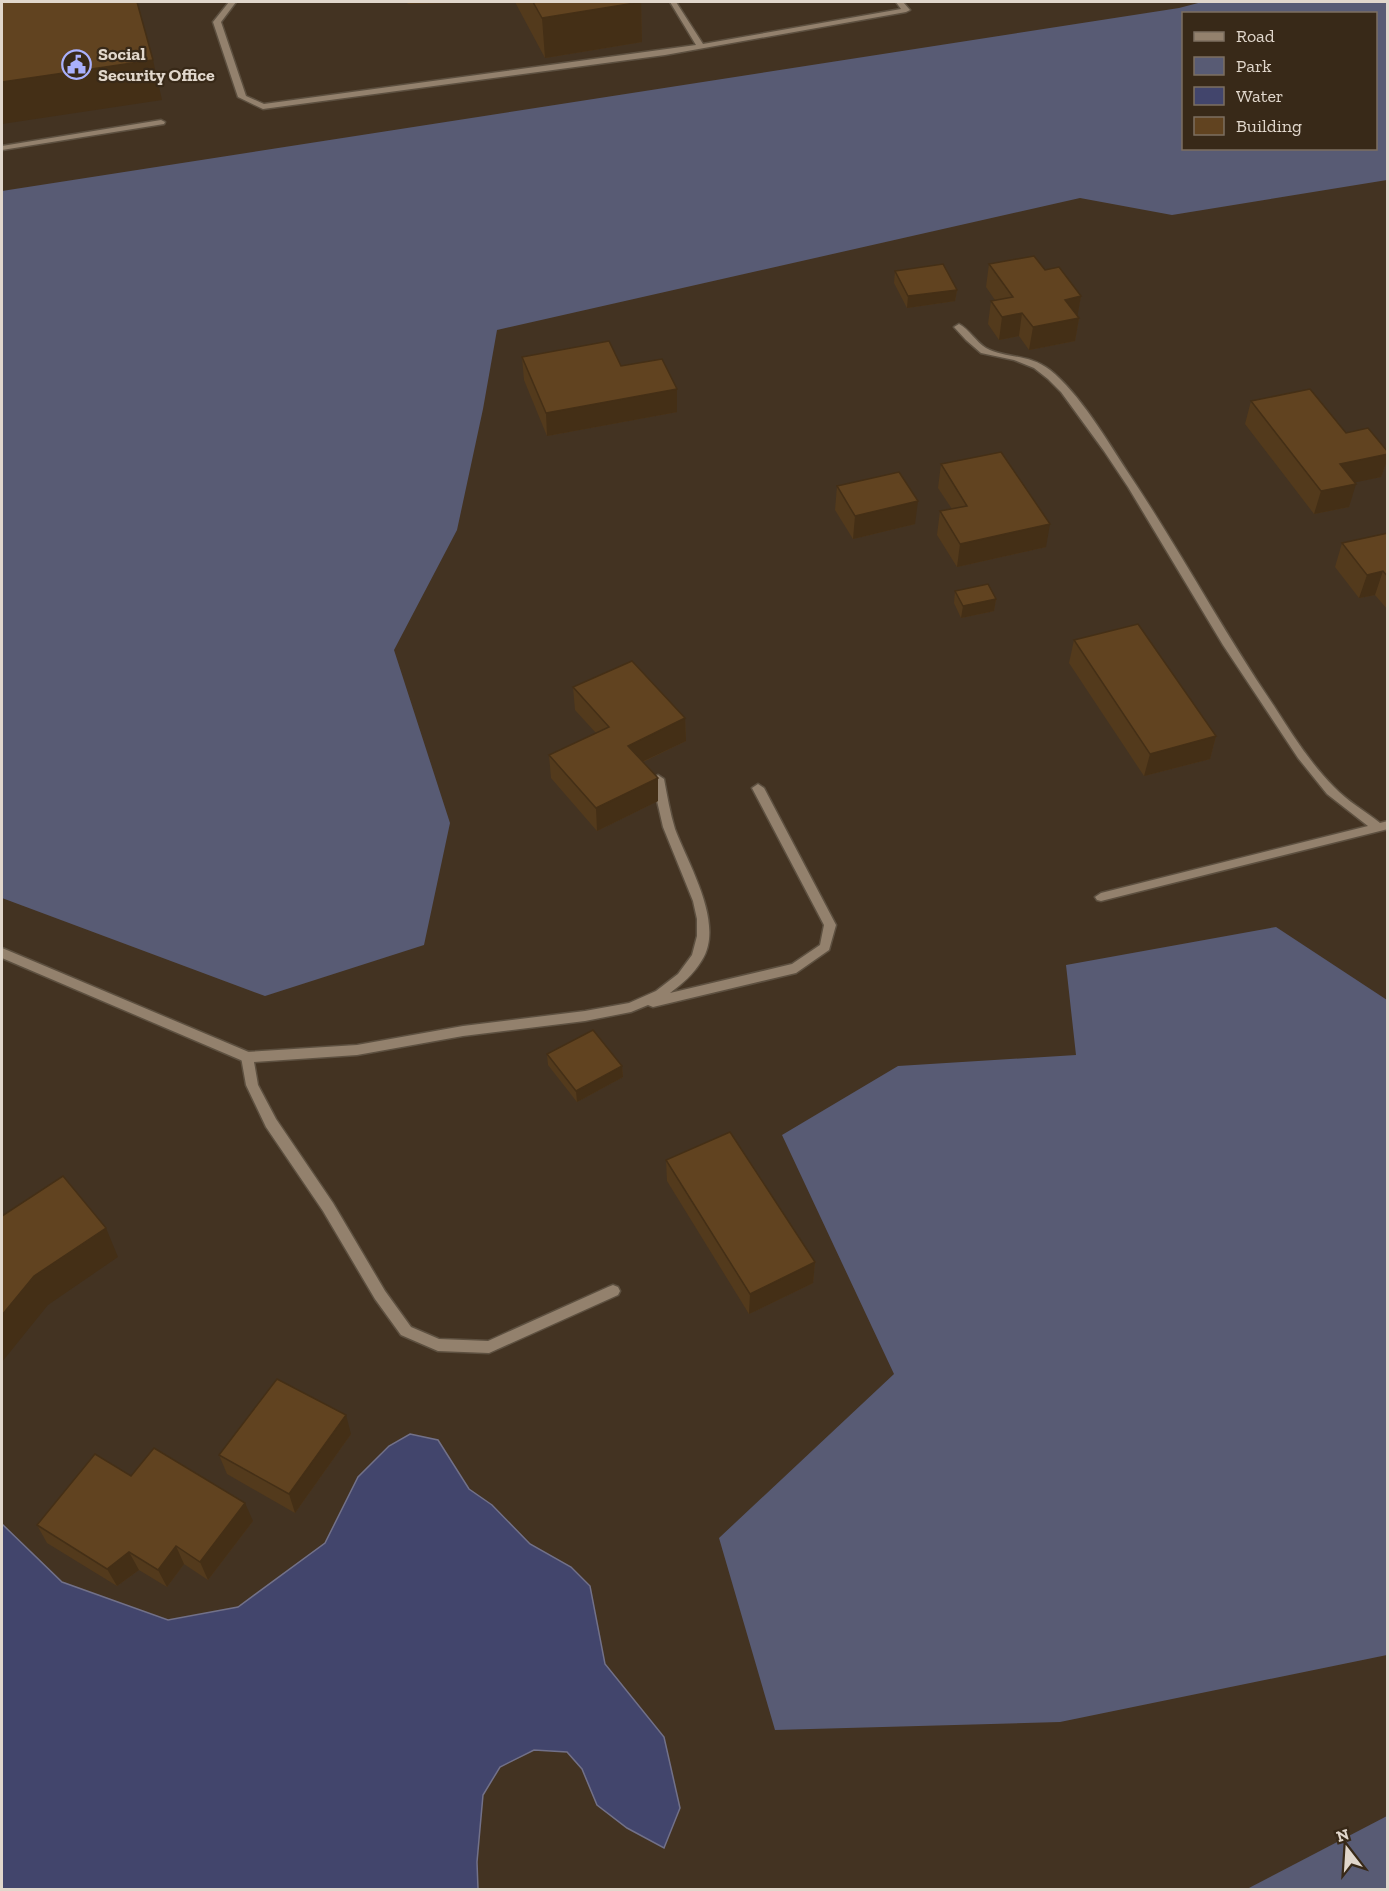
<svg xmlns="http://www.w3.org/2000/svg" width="1389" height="1891" font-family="'Zilla Slab',serif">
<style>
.green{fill:#585b74;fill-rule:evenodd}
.water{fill:#42456c;stroke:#727189;stroke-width:1.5}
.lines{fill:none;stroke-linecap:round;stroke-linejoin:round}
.service-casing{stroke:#5d5040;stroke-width:3}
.minor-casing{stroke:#5d5040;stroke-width:3}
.service{fill:#93816d;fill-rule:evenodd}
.minor{fill:#93816d;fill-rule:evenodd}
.wall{fill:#533a1c}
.shaded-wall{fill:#442f16}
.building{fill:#614320;stroke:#442f16;stroke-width:1.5}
.labels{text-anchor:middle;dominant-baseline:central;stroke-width:4.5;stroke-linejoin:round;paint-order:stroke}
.far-poi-label{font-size:18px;font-weight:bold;fill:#e1d7cc;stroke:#382918;text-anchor:start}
</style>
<rect width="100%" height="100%" fill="#433322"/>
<g class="green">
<path d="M1202,2H1387V180L1172,215L1080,198L497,330L483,409L457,530L394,650L450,823L424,945L265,996L2,898V191L1179,8ZM1184,14H1376V148H1184Z"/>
<path d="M1276,927L1387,1000V1655L1060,1722L775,1730L719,1538L894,1374L782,1135L898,1066L1076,1055L1066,965Z"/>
<path d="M1387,1816V1889H1247Z"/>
</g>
<path class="water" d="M410,1434L438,1440L469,1489L492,1505L530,1544L571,1567L590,1586L605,1664L664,1737L680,1808L664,1848L627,1828L597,1805L582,1769L567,1752L534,1750L500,1767L483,1795L477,1862L478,1889H2V1524L62,1582L168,1620L238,1607L325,1543L358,1477L389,1446Z"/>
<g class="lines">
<defs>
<g id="service">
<path d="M229,2H236L221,22L246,96L264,104L696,45L670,2H676L703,44L901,9L896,2H903L910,10L906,12L665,55L263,109L238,97L213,22Z"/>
<path d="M161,120L165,122L164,124L2,150V146Z"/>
<path d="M959,324C969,329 976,342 986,348C1006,359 1028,353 1050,370C1079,393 1107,440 1127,471C1179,548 1222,630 1274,706C1292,734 1310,763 1334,787C1347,801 1365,811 1380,823L1388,821V829L1101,901L1097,900L1095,897L1101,893L1368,826L1327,794L1298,758L1223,645L1128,487L1104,451L1061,392L1048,379L1034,368L1014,360L981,353L966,340L954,327Z"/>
<path d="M658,775L664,779C667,795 670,813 675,829C688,864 725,924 702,960C694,974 682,984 670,993L792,964L820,945L824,925L752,788L758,784L764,788L836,925L829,950L796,973L653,1007L648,1005L631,1012L585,1021L463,1036L357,1055L254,1062L258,1085L276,1119L333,1203L385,1291L411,1327L439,1339L488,1341L608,1287L613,1285L618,1287L620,1291L618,1295L489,1353L438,1351L401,1335L375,1299L323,1211L266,1127L246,1085L241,1057L243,1053L247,1052L357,1045L463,1026L585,1011L629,1003L656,991L678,974L692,955L697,936V919L693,901L663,827L652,779Z"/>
</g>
<path id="minor" d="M2,948L251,1053L253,1057L251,1061H243L2,958Z"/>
</defs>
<use href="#service" class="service-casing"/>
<use href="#minor" class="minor-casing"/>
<use href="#service" class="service"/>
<use href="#minor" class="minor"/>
</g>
<g class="wall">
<path d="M406,2H641L642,42L545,58L515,2L408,4Z"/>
<path d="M989,264L1045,270L1081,296L1077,316L1079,318L1075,341L1029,350L1019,336L999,340L988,324L991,301L995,300L986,287Z"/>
<path d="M895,271L957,290L955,301L907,308L894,283Z"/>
<path d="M522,357L621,366L677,412L547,436L524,380Z"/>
<path d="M1251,401L1346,433L1388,452V458L1381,477L1355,482L1349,507L1314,514L1245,424Z"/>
<path d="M941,464L1046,547L957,567L937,535L940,511L952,509L938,488Z"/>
<path d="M837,486L915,524L853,539L835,510Z"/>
<path d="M1388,533V610L1375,595L1359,598L1335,567L1342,543Z"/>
<path d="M955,591L996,599L994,611L961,618L954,603Z"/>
<path d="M1074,640L1216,736L1210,759L1144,776L1069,663Z"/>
<path d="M573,687L685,718L686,741L643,762L658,778V801L597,831L551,778L549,755L596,733L575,710Z"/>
<path d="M547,1054L622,1066L623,1077L577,1102L548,1065Z"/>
<path d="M666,1160L815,1262L813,1283L749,1314L667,1181Z"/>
<path d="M351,1434L295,1513L227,1474L219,1455Z"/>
<path d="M131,1476L253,1521L208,1580L184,1564L167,1587L139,1570L117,1586L47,1543L37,1525Z"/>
</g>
<g class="shaded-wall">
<path d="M641,2L642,42L545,58L542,18Z"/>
<path d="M153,60L162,100L2,124V82Z"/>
<path d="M957,290L955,301L907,308L908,296Z"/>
<path d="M1081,296L1077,318H1079L1075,341L1029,350L1033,327L1065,300Z"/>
<path d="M1022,313L1019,336L999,340L1002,317Z"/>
<path d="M677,389V412L547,436L546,413Z"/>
<path d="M1388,454V458L1381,477L1333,487L1340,464Z"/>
<path d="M1356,484L1349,507L1314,514L1321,491Z"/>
<path d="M918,501L915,524L853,539L855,516Z"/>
<path d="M1050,524L1046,547L957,567L960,544Z"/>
<path d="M1383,571L1375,595L1359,598L1367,575Z"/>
<path d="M996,599L994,611L961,618L963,606Z"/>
<path d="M685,718L686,741L629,768L628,746Z"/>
<path d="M1216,736L1210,759L1144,776L1150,754Z"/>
<path d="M658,778V801L597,831L596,808Z"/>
<path d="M622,1066L623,1077L577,1102L576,1091Z"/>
<path d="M106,1228L118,1257L48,1305L2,1362V1315L34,1276Z"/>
<path d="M815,1262L813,1283L749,1314L750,1294Z"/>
<path d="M346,1415L351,1434L295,1513L289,1494Z"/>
<path d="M245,1503L253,1521L208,1580L200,1562Z"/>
<path d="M176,1546L184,1564L167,1587L158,1570Z"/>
<path d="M129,1552L139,1570L117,1586L107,1569Z"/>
</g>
<g class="building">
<path d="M2,2H137L153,60L2,82Z"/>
<path d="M533,2H641L542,18Z"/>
<path d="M1034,256L1045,270L1059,267L1081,296L1065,300L1079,318L1033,327L1022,313L1002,317L991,301L1013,297L989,264Z"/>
<path d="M943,264L957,290L908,296L895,271Z"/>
<path d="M609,341L621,366L662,359L677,389L546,413L522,357Z"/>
<path d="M1310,389L1346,433L1368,428L1388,452V454L1340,464L1356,484L1321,491L1251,401Z"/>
<path d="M1001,452L1050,524L960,544L940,511L967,506L941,464Z"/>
<path d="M899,472L918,501L855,516L837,486Z"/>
<path d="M1388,533V577L1383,571L1367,575L1342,543Z"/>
<path d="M988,584L996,599L963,606L955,591Z"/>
<path d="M1138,624L1216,736L1150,754L1074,640Z"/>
<path d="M632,661L685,718L628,746L658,778L596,808L549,755L609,727L573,687Z"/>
<path d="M593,1030L622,1066L576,1091L547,1054Z"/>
<path d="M730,1132L815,1262L750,1294L666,1160Z"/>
<path d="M63,1176L106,1228L34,1276L2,1315V1216Z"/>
<path d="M277,1379L346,1415L289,1494L219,1455Z"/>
<path d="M154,1448L245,1503L200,1562L176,1546L158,1570L129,1552L107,1569L37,1525L95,1454L131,1476Z"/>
</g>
<defs>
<symbol id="civic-ring" viewBox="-11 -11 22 22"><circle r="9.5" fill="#382918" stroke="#a9b0fc" stroke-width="1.5"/><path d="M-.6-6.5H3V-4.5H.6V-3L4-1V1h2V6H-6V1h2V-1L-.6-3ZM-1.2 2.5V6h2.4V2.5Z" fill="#a9b0fc"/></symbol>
</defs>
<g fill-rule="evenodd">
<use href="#civic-ring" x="60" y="48" width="33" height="33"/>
</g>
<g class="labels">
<g class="far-poi-label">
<text x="98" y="54">Social<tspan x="98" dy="21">Security Office</tspan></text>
</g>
</g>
<rect width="1389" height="1891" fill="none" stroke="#e1d7cc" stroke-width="6"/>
<rect x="1182" y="12" width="195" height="138" fill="#382918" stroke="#7c6f60" stroke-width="1.5"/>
<rect x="1194" y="32" width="30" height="9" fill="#93816d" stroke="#7c6f60" stroke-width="1.5"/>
<text x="1236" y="42" font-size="18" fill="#e1d7cc">Road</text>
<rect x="1194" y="57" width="30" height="18" fill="#585b74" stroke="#7c6f60" stroke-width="1.5"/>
<text x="1236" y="72" font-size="18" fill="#e1d7cc">Park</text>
<rect x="1194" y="87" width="30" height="18" fill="#42456c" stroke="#7c6f60" stroke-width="1.5"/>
<text x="1236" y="102" font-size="18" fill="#e1d7cc">Water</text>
<rect x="1194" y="117" width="30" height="18" fill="#614320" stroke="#7c6f60" stroke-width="1.5"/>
<text x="1236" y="132" font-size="18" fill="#e1d7cc">Building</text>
<g transform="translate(1347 1849) rotate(343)" stroke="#382918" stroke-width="4.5" paint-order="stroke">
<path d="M0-4.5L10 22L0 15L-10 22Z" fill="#e1d7cc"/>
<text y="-9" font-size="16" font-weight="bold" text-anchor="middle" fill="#e1d7cc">N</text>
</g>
</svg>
